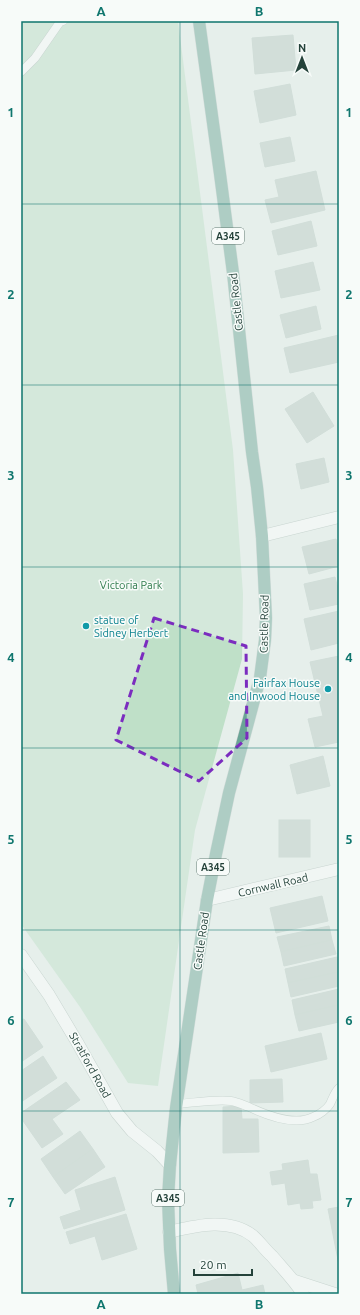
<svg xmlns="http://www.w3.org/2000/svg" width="360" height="1315" font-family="Ubuntu,sans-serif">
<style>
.green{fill:#bfe0c8}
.building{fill:#bbcac4;stroke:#b8c9c2}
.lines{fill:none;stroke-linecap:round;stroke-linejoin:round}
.service-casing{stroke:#a8b8b2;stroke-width:9}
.minor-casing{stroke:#a8b8b2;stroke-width:13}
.tertiary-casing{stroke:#a8b8b2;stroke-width:13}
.primary-casing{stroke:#c2cac8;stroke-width:13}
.service{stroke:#fff;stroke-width:8}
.minor{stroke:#fff;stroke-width:12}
.tertiary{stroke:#fff;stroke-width:12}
.primary{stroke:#6aa596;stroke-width:12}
.marked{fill:none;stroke:#7b2cbf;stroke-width:3;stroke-dasharray:8 5;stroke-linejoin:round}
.grid{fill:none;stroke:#0f766e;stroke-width:1;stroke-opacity:0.55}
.culture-dot{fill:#0f9aa8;stroke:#f7fbf9;stroke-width:1.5}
.labels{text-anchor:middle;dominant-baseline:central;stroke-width:3;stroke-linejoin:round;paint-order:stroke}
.shield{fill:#f7fbf9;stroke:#637a73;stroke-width:1}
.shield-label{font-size:10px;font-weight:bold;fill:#24423a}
.street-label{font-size:11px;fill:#24423a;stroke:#f7fbf9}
.park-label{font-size:11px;fill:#2d7a4b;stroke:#f7fbf9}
.culture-label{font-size:11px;fill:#0d838f;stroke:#f7fbf9;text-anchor:start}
.neatline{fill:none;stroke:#0f766e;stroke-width:1.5}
.grid-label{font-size:13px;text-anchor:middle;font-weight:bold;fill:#0f766e}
</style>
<rect width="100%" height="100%" fill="#e6efeb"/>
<path class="green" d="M21,21H178L233,450L243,594L242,659L195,830L158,1086L128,1083L80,1007L21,924Z"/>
<g class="building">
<path d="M293,35L296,70L255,74L252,38Z"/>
<path d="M290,84L296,115L260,123L254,91Z"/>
<path d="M290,137L295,161L265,167L260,143Z"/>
<path d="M316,171L325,210L271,223L265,200L279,197L275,180Z"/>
<path d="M311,221L317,246L278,255L272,231Z"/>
<path d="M313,262L320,290L281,298L275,271Z"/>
<path d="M316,306L321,329L286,338L280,315Z"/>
<path d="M339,335V362L290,373L284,348Z"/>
<path d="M313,392L334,426L307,443L285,409Z"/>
<path d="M324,458L329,482L301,489L296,464Z"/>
<path d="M336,539L339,550V566L309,574L302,547Z"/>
<path d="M335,577L339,593V604L310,610L304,584Z"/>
<path d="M339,611V643L311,650L304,619Z"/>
<path d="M339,656V742L315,747L308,719L323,716L310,662Z"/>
<path d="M323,756L330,786L297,794L290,765Z"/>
<rect x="279" y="820" width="31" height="37"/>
<path d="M322,896L328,921L276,933L270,908Z"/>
<path d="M329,926L332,940L281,952L277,937Z"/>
<path d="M332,940L336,954L284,966L281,952Z"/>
<path d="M337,957L339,972L288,983L285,969Z"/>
<path d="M339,972V986L291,997L288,983Z"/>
<path d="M339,989V1005L295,1015L292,1000Z"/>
<path d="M339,1005V1022L299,1031L295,1015Z"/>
<path d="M24,1019L43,1047L21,1062V1020Z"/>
<path d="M321,1033L327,1059L271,1072L265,1046Z"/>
<path d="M43,1056L57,1078L21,1102V1071Z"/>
<path d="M282,1079L283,1102L250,1103V1080Z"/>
<path d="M66,1082L80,1100L52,1119L63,1134L42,1148L21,1118V1113Z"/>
<path d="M241,1106L242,1119H258L259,1152L223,1153V1107Z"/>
<path d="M80,1131L93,1149L53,1177L41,1159Z"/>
<path d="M93,1149L105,1167L65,1194L53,1177Z"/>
<path d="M308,1160L310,1174H317L321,1200L312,1201L313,1208L301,1209L300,1203L288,1205L285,1183L272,1185L270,1172L283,1170L282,1164Z"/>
<path d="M115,1177L125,1210L64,1229L60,1217L81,1210L75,1190Z"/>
<path d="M339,1207V1265L328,1209Z"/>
<path d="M126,1214L137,1249L102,1260L95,1236L70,1244L66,1232Z"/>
<path d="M238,1273L242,1290L263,1285L265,1294H198L196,1285Z"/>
</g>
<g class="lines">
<defs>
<g id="service">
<path d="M21,72L35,58L60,22L63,21"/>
<path d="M177,1104C192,1103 216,1099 231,1101C238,1102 243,1105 249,1107C266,1115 295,1126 313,1117C319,1115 327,1109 330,1104C333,1098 334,1093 339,1088"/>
</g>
<g id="minor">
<path d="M262,536L339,517"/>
<path d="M207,900L339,869"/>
<path d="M169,1232C195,1226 229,1217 253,1236C260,1242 265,1250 272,1256C283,1269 294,1280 303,1294"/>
<path d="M295,1281L335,1294"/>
</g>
<path id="tertiary" d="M21,955L49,995L77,1042L117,1113L132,1131L157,1151L170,1165"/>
<path id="primary" d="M174,1294L170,1249L168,1199L170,1165L176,1108L207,900L216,854L229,793L260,678L265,640L266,618L262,536L257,487L252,452L233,273L220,174L199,21"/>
</defs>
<use href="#service" class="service-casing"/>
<use href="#minor" class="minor-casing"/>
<use href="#tertiary" class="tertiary-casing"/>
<use href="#primary" class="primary-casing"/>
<use href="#service" class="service"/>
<use href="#minor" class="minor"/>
<use href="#tertiary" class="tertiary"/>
<use href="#primary" class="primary"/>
</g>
<path d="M0 0H360V1315H0ZM154,618L246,646L247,738L199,781L116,740Z" fill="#e6efeb" fill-opacity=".55" fill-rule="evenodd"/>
<path class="marked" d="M154,618L246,646L247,738L199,781L116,740Z"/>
<path class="grid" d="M180,21V1294M21,204H339M21,385H339M21,567H339M21,748H339M21,930H339M21,1111H339"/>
<g class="culture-dot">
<circle cx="86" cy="626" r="4"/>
<circle cx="328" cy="689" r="4"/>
</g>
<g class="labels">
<g class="shield">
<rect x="212" y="228" width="32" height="16" rx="3"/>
<rect x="197" y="859" width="32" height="16" rx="3"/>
<rect x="152" y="1190" width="32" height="16" rx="3"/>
</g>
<g class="shield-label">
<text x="228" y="236">A345</text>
<text x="213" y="867">A345</text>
<text x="168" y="1198">A345</text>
</g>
<g class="street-label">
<text transform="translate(236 302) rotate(-96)">Castle Road</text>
<text transform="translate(264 624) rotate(-89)">Castle Road</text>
<text transform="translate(273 885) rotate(-13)">Cornwall Road</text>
<text transform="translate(201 941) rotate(-82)">Castle Road</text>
<text transform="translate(90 1065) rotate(61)">Stratford Road</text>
</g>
<g class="park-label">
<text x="131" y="585">Victoria Park</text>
</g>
<g class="culture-label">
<text x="94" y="620">statue of<tspan x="94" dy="13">Sidney Herbert</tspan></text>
<text x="320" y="683" text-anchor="end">Fairfax House<tspan x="320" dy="13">and Inwood House</tspan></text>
</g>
</g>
<rect width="360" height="1315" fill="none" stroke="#f7fbf9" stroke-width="44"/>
<g transform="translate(302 58)" stroke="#f7fbf9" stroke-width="3" paint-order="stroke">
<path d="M0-3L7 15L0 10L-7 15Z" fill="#24423a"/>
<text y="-6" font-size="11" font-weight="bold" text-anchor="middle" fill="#24423a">N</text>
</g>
<path d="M194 1269v6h58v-6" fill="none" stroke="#24423a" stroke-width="2"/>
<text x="200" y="1269" font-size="12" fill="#24423a" stroke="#f7fbf9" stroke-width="3" paint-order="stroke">20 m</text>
<rect x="22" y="22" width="316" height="1271" class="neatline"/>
<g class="grid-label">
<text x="101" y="16">A</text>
<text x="259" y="16">B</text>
<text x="11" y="117">1</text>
<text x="349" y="117">1</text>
<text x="11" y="299">2</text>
<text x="349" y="299">2</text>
<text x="11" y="480">3</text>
<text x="349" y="480">3</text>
<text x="11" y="662">4</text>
<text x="349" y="662">4</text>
<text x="11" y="844">5</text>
<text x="349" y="844">5</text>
<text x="11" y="1025">6</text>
<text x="349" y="1025">6</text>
<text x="11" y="1207">7</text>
<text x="349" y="1207">7</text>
<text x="101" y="1309">A</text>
<text x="259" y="1309">B</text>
</g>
</svg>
